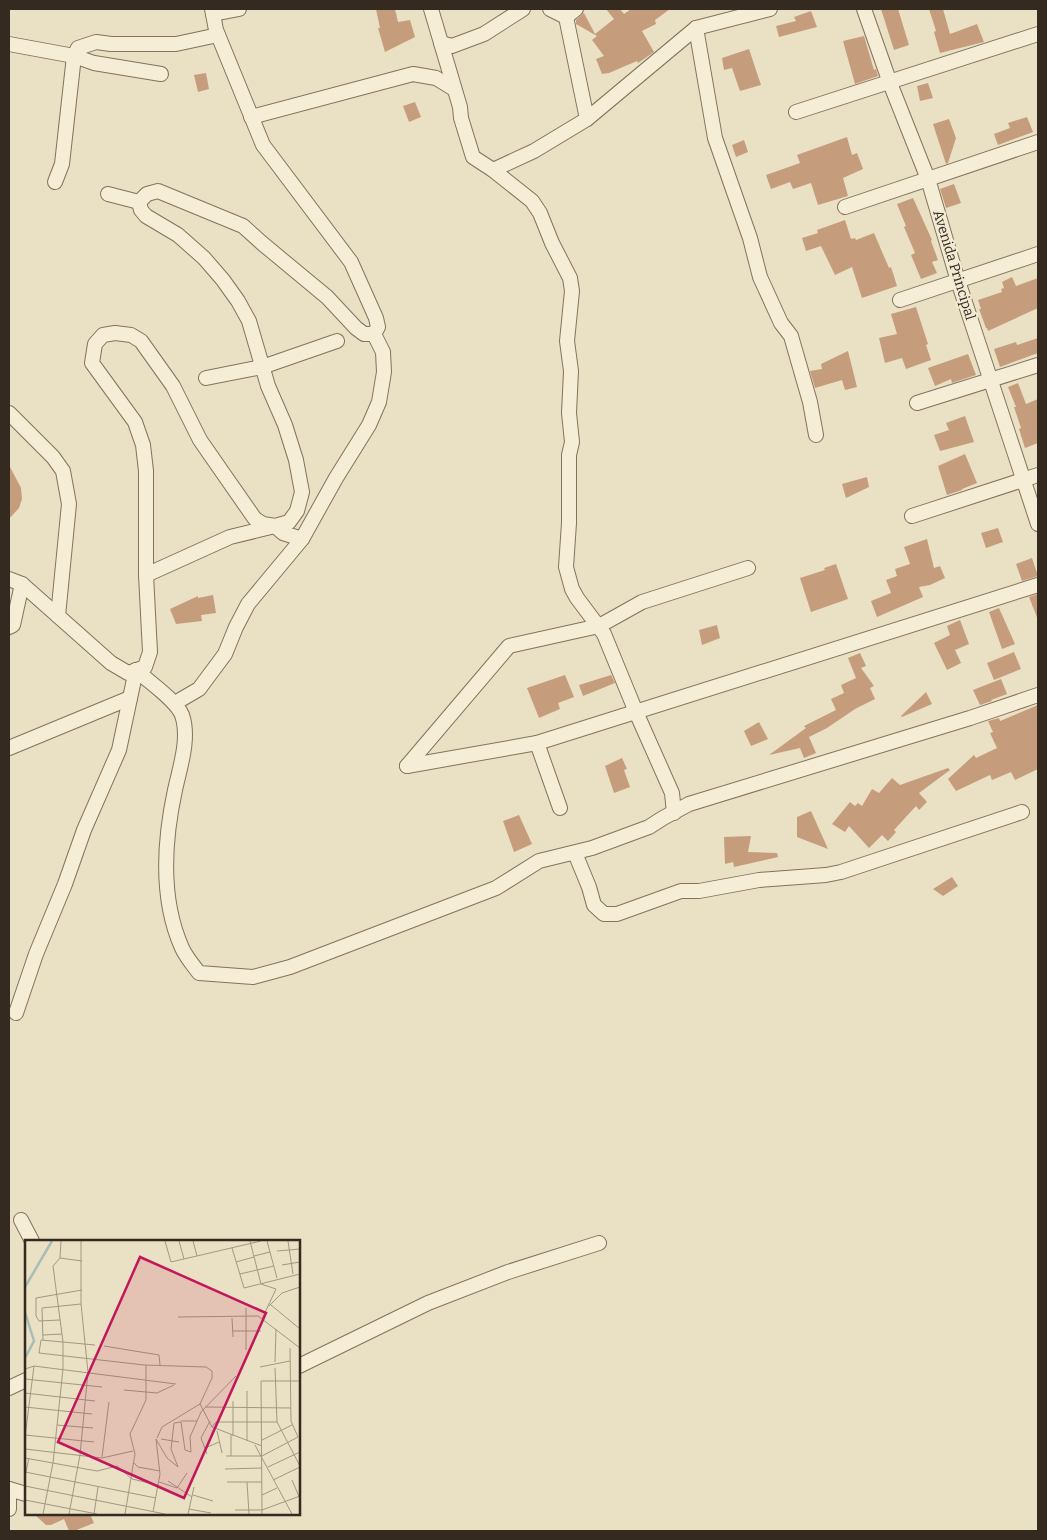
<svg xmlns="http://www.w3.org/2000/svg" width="1047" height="1540" font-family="Bitter,serif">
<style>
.building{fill:#c59d7d}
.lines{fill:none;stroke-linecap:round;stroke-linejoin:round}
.minor-casing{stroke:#83725c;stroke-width:16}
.minor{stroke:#f6edd7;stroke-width:14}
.labels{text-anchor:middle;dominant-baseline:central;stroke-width:4.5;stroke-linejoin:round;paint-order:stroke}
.street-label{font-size:14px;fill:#352a1f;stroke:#f2ead3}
.inset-river{fill:none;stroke:#a6beb7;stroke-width:2.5}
.inset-road{fill:none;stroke:#a29782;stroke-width:1}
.view{fill:#c2185b;fill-opacity:0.15;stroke:#c2185b;stroke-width:2.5}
.inset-edge{fill:none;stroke:#352a1f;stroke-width:2.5}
</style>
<rect width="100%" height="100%" fill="#eae0c4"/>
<g class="building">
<path d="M376,9H395L398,22L410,20L415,37L385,52L378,28H380Z"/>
<path d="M606,9H620L624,14L631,9H670L655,20L656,24L642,31L654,52L638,63L637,61L609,73L602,74L596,59L604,56L592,40L597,36L576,24V20L584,13L595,34L614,19Z"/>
<path d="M881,9H898L909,45L894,50Z"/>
<path d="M929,9H943L950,34L977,24L984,42L940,53L934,32L936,31Z"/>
<path d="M811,11L817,27L779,37L776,26L796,21L794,17Z"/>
<path d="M864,36L874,70L876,69L878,76L855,84L843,41Z"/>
<path d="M749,49L761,85L740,91L732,68L724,70L722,58Z"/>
<path d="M206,73L209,89L198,92L194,75Z"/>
<path d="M928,83L933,98L920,101L917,86Z"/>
<path d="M415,102L421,117L409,122L403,106Z"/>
<path d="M1027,117L1033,132L998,145L994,134L1010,128L1008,123Z"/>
<path d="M949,119L956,138L948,163L946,164L933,124Z"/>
<path d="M847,137L852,155L857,153L863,169L843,178L848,196L818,205L811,183L793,189L790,182L771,189L766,175L800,163L797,155Z"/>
<path d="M744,140L748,152L736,157L732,145Z"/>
<path d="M954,184L961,203L946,208L940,189Z"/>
<path d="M913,198L932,240L931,241L938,260L932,262L937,273L921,279L911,255L915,253L904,227L906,226L897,204Z"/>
<path d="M845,220L851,239L855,238L856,240L874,233L889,268L891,267L897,286L862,298L852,267L835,275L821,246L806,251L802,238L818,233L817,230Z"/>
<path d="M1012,277L1016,286L1038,278V308L988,331L987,328H986L979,309H981L978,300L1002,292L1001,289L1004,288L1002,282Z"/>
<path d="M916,307L928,344L926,345L931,360L906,369L902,358L885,363L879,338L897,334L891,314Z"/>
<path d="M1038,338V353L1000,367L994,349L1016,342L1017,345Z"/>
<path d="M848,351L857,387L845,390L842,380L815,388L810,371L822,369L821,364Z"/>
<path d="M968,354L976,375L952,383L951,379L935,386L928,368Z"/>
<path d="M1018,383L1026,404L1038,399V443L1025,448L1019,429L1021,428L1014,407H1016L1008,387Z"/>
<path d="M965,416L974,442L940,451L934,435L949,430L946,423Z"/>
<path d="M965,454L977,483L962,489V490L947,495L938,466Z"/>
<path d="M9,465L21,488L22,499L19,508L9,519Z"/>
<path d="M867,477L869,487L846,498L842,484Z"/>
<path d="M998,528L1003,542L986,548L981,533Z"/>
<path d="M927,539L934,568L940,566L945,578L930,585L919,587L923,597L877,617L871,601L891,593L886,580L897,576L895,569L910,564L904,547Z"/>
<path d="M1032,558L1038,576L1022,581L1016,564Z"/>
<path d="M836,564L848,599L811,612L800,578L825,570L824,568Z"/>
<path d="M1038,594V620L1029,597Z"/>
<path d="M213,595L216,613L201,615L202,621L176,624L170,609L198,596V598Z"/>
<path d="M999,608L1015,644L1002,649L989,612Z"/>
<path d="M960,620L969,644L955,650L961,663L947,670L934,643L950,635L947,626Z"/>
<path d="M717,625L720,638L702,645L699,630Z"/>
<path d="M1014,652L1021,669L994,680L987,663Z"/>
<path d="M860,653L866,666L861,668L874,686L870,688L875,699L855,709L827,728L809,737L816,753L804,758L800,748L769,755L806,728L804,726L836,710L831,699L844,693L841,685L856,678L848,658Z"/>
<path d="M565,675L574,697L558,703L560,709L539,718L527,688Z"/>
<path d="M611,675L615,683L583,696L579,685Z"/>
<path d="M1001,679L1007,694L991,700L992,701L980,705L973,690Z"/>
<path d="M926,692L932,704L902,717L901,716Z"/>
<path d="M1038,705V769L1015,780L1011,772L992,780L990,775L956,791L948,779L974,755L976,758L997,748L990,733L993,732L988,721L999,718L1000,721Z"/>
<path d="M759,722L768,739L751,746L744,731Z"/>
<path d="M622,758L627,769L624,770L630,787L614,793L605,766Z"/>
<path d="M948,768L950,770L919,793L927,802L919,810L916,806L894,830L896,832L888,841L882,835L869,848L849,826L845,832L832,824L850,802L855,806L858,803L862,806L872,789L879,793L892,778L900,785Z"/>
<path d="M811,811L828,849L797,837V817Z"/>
<path d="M519,815L532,844L514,852L503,821Z"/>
<path d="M751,836L748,852L777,853L778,857L734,867L733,862L725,864L724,837Z"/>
<path d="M952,877L958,886L943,896L933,889Z"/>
<path d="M34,1514H90L94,1523L74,1531H69L64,1519L51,1525H46Z"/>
</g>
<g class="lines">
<defs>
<g id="minor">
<path d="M431,9L460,107L461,118L473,157L493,170L532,201L540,213L552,243L570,278L572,291L567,341L571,371L569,413L572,442L569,455V523L566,567L572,589L577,598L604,634L636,712L672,793L674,813"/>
<path d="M550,9L566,17L576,9"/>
<path d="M864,9L890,83L928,179L958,281L1038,524"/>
<path d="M213,14L239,9"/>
<path d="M566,17L587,119"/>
<path d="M696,28L715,138L750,238L760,277L781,323L791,336L810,402L816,435"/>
<path d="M441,43L452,46L484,34L523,9"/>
<path d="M9,44L74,56L94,63L161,74"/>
<path d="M796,112L1038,34"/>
<path d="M251,117L413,74L436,78L454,89"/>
<path d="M493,170L534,151L587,119L696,28L770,9"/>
<path d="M55,182L62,164L74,56L78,48L96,42L111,44H176L218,35"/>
<path d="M108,194L139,202"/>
<path d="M845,207L1038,142"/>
<path d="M900,300L1038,254"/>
<path d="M206,378L262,367L337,341"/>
<path d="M917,403L1038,365"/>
<path d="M9,413L53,457L63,471L69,504L58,616"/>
<path d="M912,516L1038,475"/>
<path d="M146,575L230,537L275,526L283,533L302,539"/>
<path d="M9,579L22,584L111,663L128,673L145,667L150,652L146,575V471L143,445L135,422L92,363L95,344L103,335L115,333L131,335L141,341L173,386L200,440L255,519L263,524L275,526L289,522L297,511L302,492L296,460L285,425L268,386L249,321L238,301L223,280L204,258L178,235L146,216L141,210L139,202L147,194L158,191L243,226L263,244L327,297L356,328L364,334H374L378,327L376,318L351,262L263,145L216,30L212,9"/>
<path d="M9,627L13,625L22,584"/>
<path d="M136,670C149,682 176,700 182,715C190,738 180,767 175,790C164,841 160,899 182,948C186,957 193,965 199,973L253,977L290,967L496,888L539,861L592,848L649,827L663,818L689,804L970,718L1038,695"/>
<path d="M175,703L199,689L225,654L236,627L248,604L302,539L336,478L369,425L379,402L384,372L383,352L374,334"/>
<path d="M537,743L560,808"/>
<path d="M9,748L130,698"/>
<path d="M407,766L537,743L1038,585"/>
<path d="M407,766L509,646L599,626L642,602L748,568"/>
<path d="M575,853L589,887L594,905L604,914H617L681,891H699L759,880L826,875L841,872L1022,812"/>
<path d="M16,1013L36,954L65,884L84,830L119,750L136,670"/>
<path d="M21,1220L32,1241"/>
<path d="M299,1366L428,1303L508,1272L599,1243"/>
<path d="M9,1388L26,1380"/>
<path d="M9,1489L26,1494"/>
<path d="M9,1509V1489"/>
</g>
</defs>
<use href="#minor" class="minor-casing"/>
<use href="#minor" class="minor"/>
</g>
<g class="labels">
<g class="street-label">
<text transform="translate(954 265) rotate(73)">Avenida Principal</text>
</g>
</g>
<g transform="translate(25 1240)">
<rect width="275" height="275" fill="#eae0c4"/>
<path class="inset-river" d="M0,47L27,1M0,72L9,101L0,118"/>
<path class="inset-road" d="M140,1L146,22L236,1M154,1L159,19M168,1L172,16M225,1L236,44L251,49L237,79M242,1L252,38M263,1L268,34M207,8L219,48L275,34M252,11L275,9M229,16L245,12M35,18L57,21M211,22L229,17M257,25L275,22M215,34L249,26M246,65L275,89M244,66L257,53L275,47M221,68V110M153,77L233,76L275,108M207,78L208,97M35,80L14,81L11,76V58L57,50M208,91H236M18,95L37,94M18,100L17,68L56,64M70,105L16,100L14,113L119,125L181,127L187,131V138L175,164L187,187L237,206M79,106L134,115L135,125M250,122L251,89M235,127L265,121M250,128L252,182L275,226M0,129L9,126L151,144M0,139L77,147M99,150L132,153L149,145M222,151V201M0,153L70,161M208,161V196M0,167L67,174M180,167L266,168M156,181H172M32,185L68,188M187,187L191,182H252M192,191L197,213M0,195L69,202M206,195V216M0,197L9,126M132,198L137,187L175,164M136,199L154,202M237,200L267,185M230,205L267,274M180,208L194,202M0,209L77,218L108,211M182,214L176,198L185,181M201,216H237L273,197L266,181L265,108M77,217L84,162M0,218L72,231L92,226L107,239L133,245M109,223L113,227L135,231M243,227L275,212M200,229L237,228M0,232L131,258M0,236L4,218M248,240L275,227M267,240L275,259M143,241L167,257M134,242L152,248L162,233M202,242H237M222,242L224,274M0,246L140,274M168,255L188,261M237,255L252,248M0,260L72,274M164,269L186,273M210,270H237L275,256M128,272L135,234L131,199L142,218L153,227L146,209L149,183L156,182L160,210L166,212L165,197L176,172L211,136M18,274L28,223L38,129V102L28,26L35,18L36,1M44,274L55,215L63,132L56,64V1M69,274L73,247M100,274L110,214L105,194L121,160V125M163,274L169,247M237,274L236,141H275"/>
<path class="view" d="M115,17L241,73L159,258L33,202Z"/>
<rect width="275" height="275" class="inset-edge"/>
</g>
<rect width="1047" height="1540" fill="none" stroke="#352a1f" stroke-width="20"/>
</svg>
